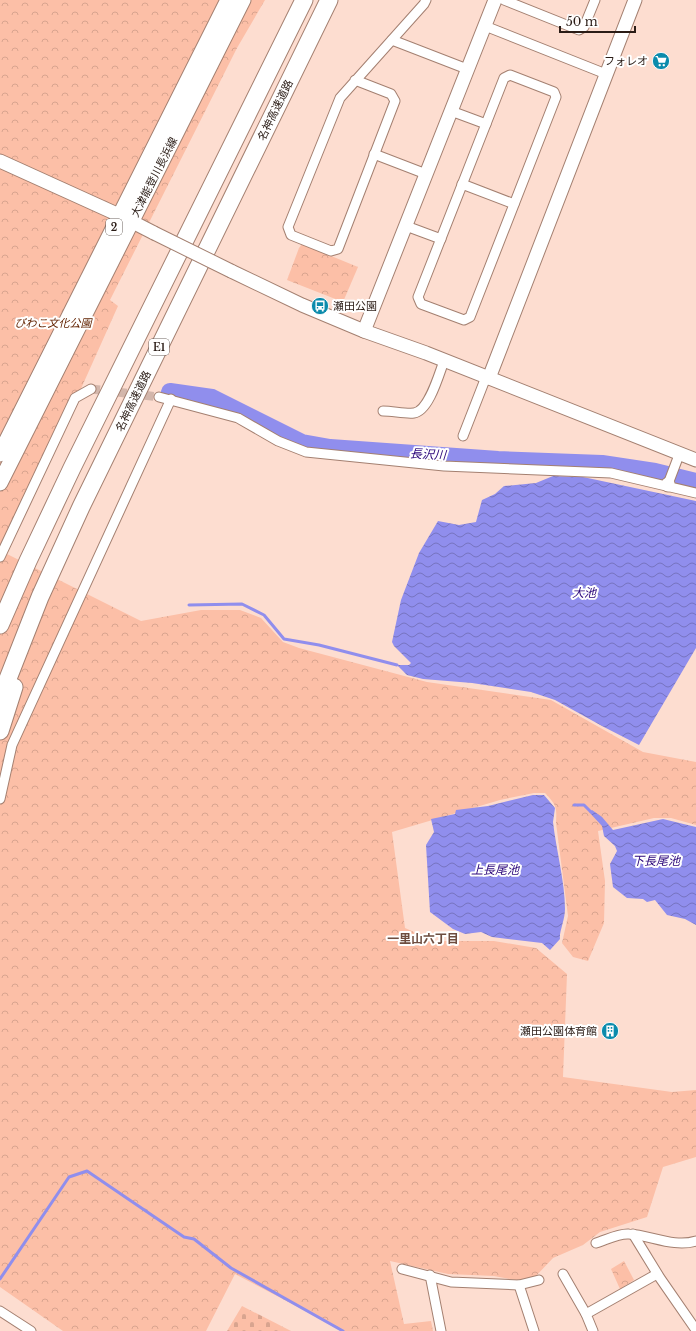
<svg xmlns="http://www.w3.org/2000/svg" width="696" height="1331" font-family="'Libre Baskerville','Noto Sans JP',serif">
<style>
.forest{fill:url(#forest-crowns)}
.cemetery{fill:url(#cemetery-stones)}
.water{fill:url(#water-waves)}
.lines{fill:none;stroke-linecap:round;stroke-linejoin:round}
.stream{stroke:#908eed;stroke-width:3}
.river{stroke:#908eed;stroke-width:18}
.street-tunnel{stroke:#d3b6ab;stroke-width:9;stroke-dasharray:9 4.5;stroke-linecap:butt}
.street-casing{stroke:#a48071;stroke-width:11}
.secondary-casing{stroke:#a48071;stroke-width:15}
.primary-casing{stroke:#a48071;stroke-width:17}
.highway-casing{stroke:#a48071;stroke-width:19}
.street{stroke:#fff;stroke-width:9}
.secondary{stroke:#fff;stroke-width:13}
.primary{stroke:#fff;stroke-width:15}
.highway{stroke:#fff;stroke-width:17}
.secondary-bridge-casing{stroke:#a48071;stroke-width:15;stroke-linecap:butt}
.secondary-bridge{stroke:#fff;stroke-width:13}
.labels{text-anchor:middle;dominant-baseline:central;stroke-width:4;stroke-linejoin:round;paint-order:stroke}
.shield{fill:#fff;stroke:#6a605c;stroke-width:1}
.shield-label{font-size:10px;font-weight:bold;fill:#2a1c16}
.poi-label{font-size:11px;fill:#2a1c16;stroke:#fff;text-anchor:end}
.street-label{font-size:11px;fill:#2a1c16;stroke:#fff}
.park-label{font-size:11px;font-style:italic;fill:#622302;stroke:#fff}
.water-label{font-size:12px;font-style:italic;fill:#290479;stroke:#fff}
.neighbourhood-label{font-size:12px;font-weight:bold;fill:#6e4d3f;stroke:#fff}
</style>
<defs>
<pattern id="forest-crowns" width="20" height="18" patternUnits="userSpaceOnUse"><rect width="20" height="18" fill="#fcbfa7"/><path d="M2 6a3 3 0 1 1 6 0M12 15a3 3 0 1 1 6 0" fill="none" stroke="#d8a48f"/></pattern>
<pattern id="cemetery-stones" width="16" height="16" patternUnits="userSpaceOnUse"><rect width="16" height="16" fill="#fcbfa7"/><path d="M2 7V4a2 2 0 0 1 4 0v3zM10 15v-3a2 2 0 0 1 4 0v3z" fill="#d8a48f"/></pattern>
<pattern id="water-waves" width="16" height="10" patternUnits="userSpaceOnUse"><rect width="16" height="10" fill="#908eed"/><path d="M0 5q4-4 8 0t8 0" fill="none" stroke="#7673bf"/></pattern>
</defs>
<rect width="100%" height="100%" fill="#fdddd0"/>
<g class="forest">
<path d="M0,0H265L237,48L110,300L118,306L7,554L141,621L201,610H240L261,618L283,642L299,648L427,682L551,700L643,752L696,762V825L671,818H654L598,831L605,881L604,923L588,961L573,957L562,943L568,916L556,823C557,806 556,805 545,793H534L500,800L392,832L405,928L434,941H494L536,948L567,974L563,1077L672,1092L696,1090V1157L663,1167L647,1217L600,1232L583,1245L553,1258L535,1277L516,1280L494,1276L448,1274L390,1261L404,1324L431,1321L433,1331H344L235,1274L206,1331H63L0,1287Z"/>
<path d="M302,244L358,267L343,302L287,280L299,248Z"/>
<path d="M624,1261L634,1280L620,1289L611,1269Z"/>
</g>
<path class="cemetery" d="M242,1306L291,1331H227Z"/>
<g class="water">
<path d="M553,476L583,477L696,501V648L639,745L602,726L555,700L531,692L472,683L423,679L407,675L397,665H409L411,663L394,646L392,642L401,600L419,553L438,521L459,525L476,522L482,500L495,494L504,486L536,483Z"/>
<path d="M533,795H544L555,808L553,822C556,849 565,882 565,909C565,920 559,932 560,939L550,950L542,943L492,937L481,932L465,934L453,929L430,912L426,845L434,832L431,819L455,814L456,810L488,806Z"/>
<path d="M592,810L602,817L613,830L663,819L696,827V925L685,919L667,915L655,900L647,902L643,899L627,898L613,887L610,864L617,851L615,846L604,836L602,826L589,812Z"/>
</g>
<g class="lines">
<g class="stream">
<path d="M189,605L242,604L264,615L284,639L319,645L397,665"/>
<path d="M574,805H584L590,811"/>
<path d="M0,1279L69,1177L87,1171L184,1237L194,1239L231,1268L343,1331"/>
</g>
<path class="river" d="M170,392L212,398L302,443L330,448L498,460L602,464L655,472L696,482"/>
<path class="street-tunnel" d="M91,389L159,397"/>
<defs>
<g id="street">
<path d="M504,0L579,30L584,27L595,0"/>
<path d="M485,26L606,74"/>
<path d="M392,40L467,69"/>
<path d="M510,75L554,92L556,97L470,317L464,320L421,304L418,297L504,78Z"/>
<path d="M355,80L391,94L395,101L338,249L331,251L291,235L288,227L340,98L424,4L426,0"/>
<path d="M451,111L486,124"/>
<path d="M374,154L426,174"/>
<path d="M462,184L514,204"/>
<path d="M406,226L441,239"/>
<path d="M159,397L238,418L278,441L306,452L444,466L611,473L696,493"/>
<path d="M383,411C393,411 405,414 414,413C429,411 439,374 444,361"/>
<path d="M463,436L486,377"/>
<path d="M668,484L679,455"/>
<path d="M0,557L75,398L91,389"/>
<path d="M0,799L12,745L171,399"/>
<path d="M633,1234L660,1278L696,1330"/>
<path d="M596,1243C606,1240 619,1233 629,1234C650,1235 674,1248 696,1241"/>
<path d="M402,1269L451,1282L519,1285L539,1280"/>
<path d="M563,1274L586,1314"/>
<path d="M430,1275L441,1331"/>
<path d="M519,1285L534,1331"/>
<path d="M0,1311L31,1331"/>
<path d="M593,1331L586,1314L657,1274"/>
</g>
<g id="secondary">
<path d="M0,161L119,215L154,233"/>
<path d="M231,271L302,305L364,331L426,353L696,460"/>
<path d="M364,331L495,0"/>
<path d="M489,378L635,0"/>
<path d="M668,485V484"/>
</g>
<g id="primary">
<path d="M0,454L228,0"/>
<path d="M0,483L243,0"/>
</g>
<g id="highway">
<path d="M0,625L28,561L72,468L304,0"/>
<path d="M0,699L40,597L81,507L329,0"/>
<path d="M0,731L14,687"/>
</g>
</defs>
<use href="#street" class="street-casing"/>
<use href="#secondary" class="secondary-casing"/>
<use href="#primary" class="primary-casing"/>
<use href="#highway" class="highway-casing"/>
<use href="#street" class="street"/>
<use href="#secondary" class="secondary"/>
<use href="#primary" class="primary"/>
<use href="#highway" class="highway"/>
<defs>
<path id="secondary-bridge" d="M154,233L231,271"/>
</defs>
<use href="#secondary-bridge" class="secondary-bridge-casing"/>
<use href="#secondary-bridge" class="secondary-bridge"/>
</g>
<defs>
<symbol id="supermarket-disc" viewBox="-11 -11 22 22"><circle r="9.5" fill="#0b8bac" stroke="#fff"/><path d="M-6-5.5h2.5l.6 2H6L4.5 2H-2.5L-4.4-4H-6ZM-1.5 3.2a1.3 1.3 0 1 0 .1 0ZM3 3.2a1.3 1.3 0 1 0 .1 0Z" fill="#fff"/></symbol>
<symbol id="bus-disc" viewBox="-11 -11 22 22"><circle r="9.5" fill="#0b8bac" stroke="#fff"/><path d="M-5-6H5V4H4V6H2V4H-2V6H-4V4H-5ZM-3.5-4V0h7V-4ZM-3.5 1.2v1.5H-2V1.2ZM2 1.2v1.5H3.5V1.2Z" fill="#fff"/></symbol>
<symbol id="building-disc" viewBox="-11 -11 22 22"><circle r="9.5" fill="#0b8bac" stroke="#fff"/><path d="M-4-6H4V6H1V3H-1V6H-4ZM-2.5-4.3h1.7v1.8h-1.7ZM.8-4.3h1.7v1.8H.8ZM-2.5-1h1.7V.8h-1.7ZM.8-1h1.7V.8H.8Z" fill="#fff"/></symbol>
</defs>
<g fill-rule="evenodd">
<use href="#supermarket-disc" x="651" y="51" width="20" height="20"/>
<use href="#bus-disc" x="310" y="296" width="20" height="20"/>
<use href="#building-disc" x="600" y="1021" width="20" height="20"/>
</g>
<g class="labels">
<g class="shield">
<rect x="106" y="219" width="16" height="16" rx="3"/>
<rect x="149" y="339" width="20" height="16" rx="3"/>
</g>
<g class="shield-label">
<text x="114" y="227">2</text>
<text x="159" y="347">E1</text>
</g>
<g class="poi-label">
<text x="648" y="61">フォレオ</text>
<text x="333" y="306" text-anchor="start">瀬田公園</text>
<text x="597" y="1031">瀬田公園体育館</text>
</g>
<g class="street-label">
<text transform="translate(275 110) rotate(-64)">名神高速道路</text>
<text transform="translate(154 177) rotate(-63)">大津能登川長浜線</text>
<text transform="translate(133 401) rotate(-64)">名神高速道路</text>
</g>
<g class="park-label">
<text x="53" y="323">びわこ文化公園</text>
</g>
<g class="water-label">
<text transform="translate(428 454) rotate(3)">長沢川</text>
<text x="584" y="592">大池</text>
<text x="656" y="860">下長尾池</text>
<text x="495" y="869">上長尾池</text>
</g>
<g class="neighbourhood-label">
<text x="423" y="938">一里山六丁目</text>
</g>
</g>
<path d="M560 26v6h75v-6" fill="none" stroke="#2a1c16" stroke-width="2"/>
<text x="566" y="26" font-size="12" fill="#2a1c16" stroke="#ffffff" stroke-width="3" paint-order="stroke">50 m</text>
</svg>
